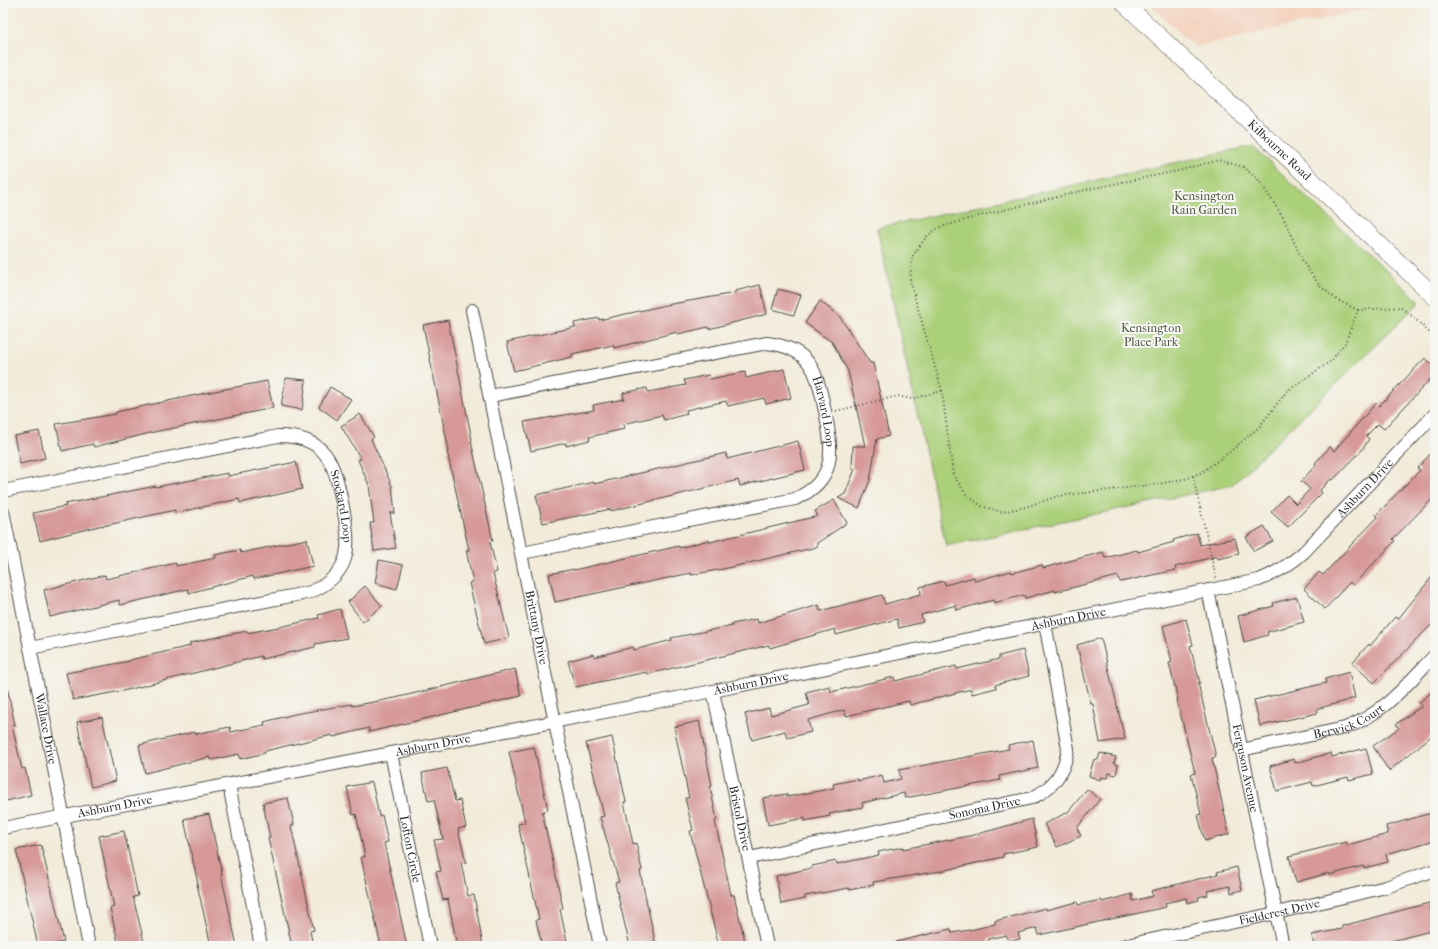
<svg xmlns="http://www.w3.org/2000/svg" width="1438" height="949" font-family="'IM FELL French Canon',serif">
<style>
.built{fill:#f4d3c0}
.green{fill:#abd07a;stroke:#6b7e52}
.building{fill:#d69998}
.lines{fill:none;stroke-linecap:round;stroke-linejoin:round}
.street-casing{stroke:#494845;stroke-width:14}
.secondary-casing{stroke:#494845;stroke-width:18}
.path{stroke:#494845;stroke-width:2;stroke-dasharray:1 3;stroke-linecap:butt}
.street{stroke:#fff;stroke-width:12}
.secondary{stroke:#fff;stroke-width:17}
.labels{text-anchor:middle;dominant-baseline:central;stroke-width:4;stroke-linejoin:round;paint-order:stroke}
.street-label{font-size:12px;fill:#2b2b2b;stroke:#f6f6f2}
.park-label{font-size:12px;fill:#4b543f;stroke:#f6f6f2}
</style>
<rect width="100%" height="100%" fill="#f6f6f2"/>
<filter id="ink" filterUnits="userSpaceOnUse"><feTurbulence type="fractalNoise" baseFrequency=".025" numOctaves="2"/><feDisplacementMap in="SourceGraphic" scale="8" xChannelSelector="R" yChannelSelector="G"/><feConvolveMatrix kernelMatrix="1 2 1 2 8 2 1 2 1" color-interpolation-filters="sRGB"/></filter>
<filter id="wash" filterUnits="userSpaceOnUse"><feTurbulence type="fractalNoise" baseFrequency=".012" numOctaves="4" result="noise"/><feDisplacementMap in="SourceGraphic" scale="16" xChannelSelector="R" yChannelSelector="G"/><feGaussianBlur stdDeviation="0.9" result="paint"/><feColorMatrix in="noise" values="0 0 0 0 0 0 0 0 0 0 0 0 0 0 0 0 0 1.4 0 .05"/><feComposite in="paint" operator="in"/></filter>
<g filter="url(#wash)">
<rect width="100%" height="100%" fill="#f2ebd9"/>
<path class="built" d="M1148,3H1395L1195,47Z"/>
<path class="green" d="M1252,146L1420,302L1232,485L946,546L877,228Z"/>
<g id="blocks">
<g class="building">
<path d="M760,285L767,314L709,329L708,327L678,334L677,332L614,348L613,345L572,354V357L514,371L507,342L575,327L574,323L599,318V320L666,305L735,293V291Z"/>
<path d="M778,289L801,295L794,315L772,309Z"/>
<path d="M820,301L840,317L870,363H873L889,436L877,439L870,480L859,508L838,498L845,494L855,469H852L853,446H865L848,371L832,342L805,323Z"/>
<path d="M448,320L472,440L471,441L493,541L490,542L497,572L493,573L509,638L484,644L469,583L473,582L466,550H469L447,451H449L423,325Z"/>
<path d="M1425,358L1435,367V374L1384,429L1378,424L1366,436L1369,439L1362,450L1333,480L1331,479L1320,490L1322,493L1288,527L1271,512L1287,495L1296,504L1310,489L1301,481L1316,465L1315,463L1330,447L1334,451L1376,403L1379,406Z"/>
<path d="M784,369L791,398L766,404L764,398L728,406L726,401L686,410L687,414L664,420L662,415L623,424L624,429L589,437L590,440L566,446V443L531,451L524,422L594,410L593,405L624,399L623,393L647,388L648,392L686,385L684,380L709,375L710,379L745,372L746,378Z"/>
<path d="M286,378L306,380L302,410L281,406Z"/>
<path d="M267,381L273,408L154,432L94,447L93,444L62,451L56,424L116,414V412L210,392Z"/>
<path d="M330,387L351,399L337,420L319,407Z"/>
<path d="M360,414L374,437L371,439L392,486L395,513H390L396,548L374,551L370,523H374L369,485L358,460L361,459L341,426Z"/>
<path d="M39,431L45,458L20,464L14,436Z"/>
<path d="M798,441L805,470L740,486L738,480L611,511V509L543,523L536,495L594,482V484L726,453L727,459Z"/>
<path d="M1435,449V496L1393,539L1395,541L1353,585L1350,582L1325,609L1304,589L1319,572L1323,575L1353,543L1378,517L1376,515L1420,470L1417,468Z"/>
<path d="M296,462L302,489L240,503L239,499L175,513V510L103,526V525L40,541L33,513L66,506L65,504L156,486V487L228,473V476Z"/>
<path d="M834,500L847,523L817,543V547L723,569L691,575V573L555,602L549,574L574,569V570L679,546V548L709,540L710,542L818,516L815,511Z"/>
<path d="M1264,526L1273,541L1254,551L1246,537Z"/>
<path d="M1197,533L1200,545L1235,538L1239,554L1218,559L1217,556L1175,567L1176,570L1120,582L1118,576L1055,592V590L1025,598L1024,595L994,603L993,600L957,610L956,605L921,615L923,622L899,628L897,619L836,635L835,629L770,648L769,645L648,674L647,672L575,687L568,661L594,654V657L633,647L634,650L672,640L671,638L732,626V624L757,619L758,623L819,605L820,611L882,595L885,604L921,594L920,587L944,581L945,585L974,577L975,581L1011,571L1012,573L1042,565L1043,568L1103,552L1105,558L1137,550L1138,552L1174,542L1173,540Z"/>
<path d="M307,539L313,566L254,579L253,576L189,593L188,589L120,605L119,600L50,617L44,590L105,575L106,579L176,563V566L216,558L215,555L240,550L241,553Z"/>
<path d="M379,560L403,565L397,589L375,583Z"/>
<path d="M1435,573V621L1374,683L1352,663L1369,644L1370,646L1395,617L1398,619Z"/>
<path d="M365,586L382,606L363,622L348,602Z"/>
<path d="M1297,597L1304,622L1267,632L1268,635L1244,642L1238,616L1274,606L1273,603Z"/>
<path d="M340,609L347,638L315,644V647L262,659L261,656L127,690L73,700L66,673L130,661V660L190,646V643L222,636L247,631V633L284,626L319,618L318,615Z"/>
<path d="M1186,619L1193,645L1190,646L1200,683H1198L1216,757L1212,758L1229,834L1205,841L1198,815L1201,814L1191,774L1195,773L1177,700H1178L1169,663L1172,662L1163,626Z"/>
<path d="M1101,638L1125,739L1100,743L1093,704H1091L1077,645Z"/>
<path d="M1023,650L1029,676L995,685L996,688L972,694L971,689L910,705L909,701L846,716L844,710L808,720L811,732L787,738L785,731L752,740L745,714L769,708L771,715L809,705L806,692L830,686L831,692L894,677L895,681L956,666L957,669L999,659V656Z"/>
<path d="M515,669L521,696L369,732V728L333,737L332,735L265,751V753L240,759L239,754L211,760L210,757L145,773L139,745L195,732V734L230,727L231,732L265,725L264,722L295,714L352,704V706L395,698Z"/>
<path d="M1349,672L1355,698L1317,709L1318,713L1260,726L1254,700L1326,683L1325,679Z"/>
<path d="M3,687H7L15,725H12L22,769L25,768L31,795L6,801L3,788Z"/>
<path d="M1435,689V733L1389,771L1373,746L1399,728L1396,724L1422,706L1419,703Z"/>
<path d="M102,717L116,781L91,787L77,722Z"/>
<path d="M699,721L712,786L710,787L717,820L715,821L731,895H734L746,946H719L690,831L693,830L685,798H689L674,727Z"/>
<path d="M612,737L626,802H624L633,844L636,843L642,870L640,871L655,941L634,946H630L624,921L615,883L619,882L600,817L604,816L586,743Z"/>
<path d="M1033,740L1038,768L999,776L1000,780L905,798L904,793L862,803L863,807L829,814L830,816L805,821V818L768,825L763,798L787,794V797L834,788L833,784L858,779V781L882,775L884,783L901,779L899,770L1009,749L1008,745Z"/>
<path d="M534,747L548,810L542,812L563,908L560,909L567,942L550,946H542L536,920L539,919L518,824L525,822L509,752Z"/>
<path d="M1366,748L1373,774L1349,780L1348,777L1313,786L1312,782L1277,791L1270,766L1294,759L1295,763L1331,753L1332,757Z"/>
<path d="M1100,753L1116,757L1114,763L1118,765L1116,775L1109,773L1107,778L1101,777L1100,780L1089,776L1094,759L1098,760Z"/>
<path d="M447,768L455,801L460,800L466,827L458,829L466,862L461,863L468,896L474,895L483,946H457L448,899L443,900L436,872L441,871L434,840L443,839L434,800L428,801L422,773Z"/>
<path d="M372,782L379,816L382,815L388,842L384,843L407,946H381L361,857H365L356,814L353,815L347,787Z"/>
<path d="M1087,789L1100,799L1077,828L1081,836L1057,847L1044,824L1068,812Z"/>
<path d="M288,798L294,825L291,826L314,930L310,931L313,946H292L268,838H270L263,803Z"/>
<path d="M1435,812V840L1386,854L1388,862L1364,868L1363,866L1329,875V873L1296,882L1289,856L1346,842L1347,845L1388,834L1386,826Z"/>
<path d="M209,814L222,874H221L237,946H211L197,884H198L184,819Z"/>
<path d="M1032,819L1038,847L1003,854V857L941,871L873,882L874,885L849,890V888L805,896V899L781,904L776,876L812,868V866L836,861L837,864L879,855L878,852L903,847V849L974,835Z"/>
<path d="M124,831L138,896L133,897L145,946H119L110,908L114,907L99,836Z"/>
<path d="M41,845L64,942L49,946H38L16,850Z"/>
<path d="M1237,867L1242,890L1231,893L1230,886L1207,891L1208,895L1198,897L1199,900L1187,903L1186,898L1165,903L1166,907L1039,935L1037,928L1018,933L1020,939L1008,941L1006,935L988,939L989,945L983,946H966L965,943L954,946H897L896,942L951,929L952,933L975,929L995,924V921L1046,908V910L1077,902L1078,905L1101,900L1102,902L1132,894L1133,901L1153,896L1151,891L1218,874L1217,872Z"/>
<path d="M1429,903L1435,930L1371,946H1314L1312,935L1342,929V926Z"/>
</g>
</g>
</g>
<g filter="url(#ink)">
<use href="#blocks" fill-opacity="0" stroke="#494845" stroke-width="1"/>
<g class="lines">
<defs>
<g id="street">
<path id="s1" d="M472,310C516,522 558,734 600,946"/>
<path id="s2" d="M490,396L767,343C812,348 817,373 825,411C833,451 837,480 795,499L522,553"/>
<path id="s3" d="M3,491L278,436C326,436 334,462 342,502C350,543 355,572 311,592L30,648"/>
<path id="s4" d="M3,511L89,946"/>
<path id="s5" d="M1208,590L1283,946"/>
<path id="s6" d="M713,691L767,946"/>
<path id="s7" d="M1241,750L1345,728C1385,713 1407,684 1435,655"/>
<path id="s8" d="M391,753L430,946"/>
<path d="M229,785L261,946"/>
<path id="s9" d="M3,828L713,691L1259,580C1276,573 1290,565 1304,552L1435,414"/>
<path id="s10" d="M749,858L1032,798C1054,787 1064,773 1068,749L1045,623"/>
<path id="s11" d="M1122,946L1276,913L1386,887L1435,870"/>
</g>
<g id="secondary">
<path id="s12" d="M1124,3L1435,297"/>
</g>
</defs>
<use href="#street" class="street-casing"/>
<use href="#secondary" class="secondary-casing"/>
<g class="path">
<path d="M1358,310L1337,300L1319,285L1303,262L1283,217L1258,179L1243,167L1219,160L1173,172L1089,189L971,218L938,228L926,237L912,257L910,281L942,391L953,474L965,493L981,506L1002,512L1025,507L1058,496L1159,484L1188,478L1202,472L1231,451L1259,427L1287,391L1331,361L1345,343L1358,310L1400,307L1412,316L1435,338"/>
<path d="M836,411L898,396L911,399L942,391"/>
<path d="M1193,476L1216,578"/>
</g>
<use href="#street" class="street"/>
<use href="#secondary" class="secondary"/>
</g>
</g>
<g class="labels">
<g class="street-label">
<text stroke="none"><textPath href="#s12" startOffset="214">Kilbourne Road</textPath></text>
<text stroke="none"><textPath href="#s2" startOffset="381">Harvard Loop</textPath></text>
<text stroke="none"><textPath href="#s9" startOffset="1422">Ashburn Drive</textPath></text>
<text stroke="none"><textPath href="#s3" startOffset="388">Stockard Loop</textPath></text>
<text stroke="none"><textPath href="#s9" startOffset="1086">Ashburn Drive</textPath></text>
<text stroke="none"><textPath href="#s1" startOffset="324">Brittany Drive</textPath></text>
<text stroke="none"><textPath href="#s9" startOffset="762">Ashburn Drive</textPath></text>
<text stroke="none"><textPath href="#s7" startOffset="112">Berwick Court</textPath></text>
<text stroke="none"><textPath href="#s4" startOffset="222">Wallace Drive</textPath></text>
<text stroke="none"><textPath href="#s9" startOffset="438">Ashburn Drive</textPath></text>
<text stroke="none"><textPath href="#s5" startOffset="182">Ferguson Avenue</textPath></text>
<text stroke="none"><textPath href="#s9" startOffset="114">Ashburn Drive</textPath></text>
<text stroke="none"><textPath href="#s10" startOffset="241">Sonoma Drive</textPath></text>
<text stroke="none"><textPath href="#s6" startOffset="130">Bristol Drive</textPath></text>
<text stroke="none"><textPath href="#s8" startOffset="98">Lofton Circle</textPath></text>
<text stroke="none"><textPath href="#s11" startOffset="161">Fieldcrest Drive</textPath></text>
</g>
<g class="park-label">
<text x="1204" y="196">Kensington<tspan x="1204" dy="14">Rain Garden</tspan></text>
<text x="1151" y="328">Kensington<tspan x="1151" dy="14">Place Park</tspan></text>
</g>
</g>
<rect width="1438" height="949" fill="none" stroke="#f6f6f2" stroke-width="16"/>
</svg>
